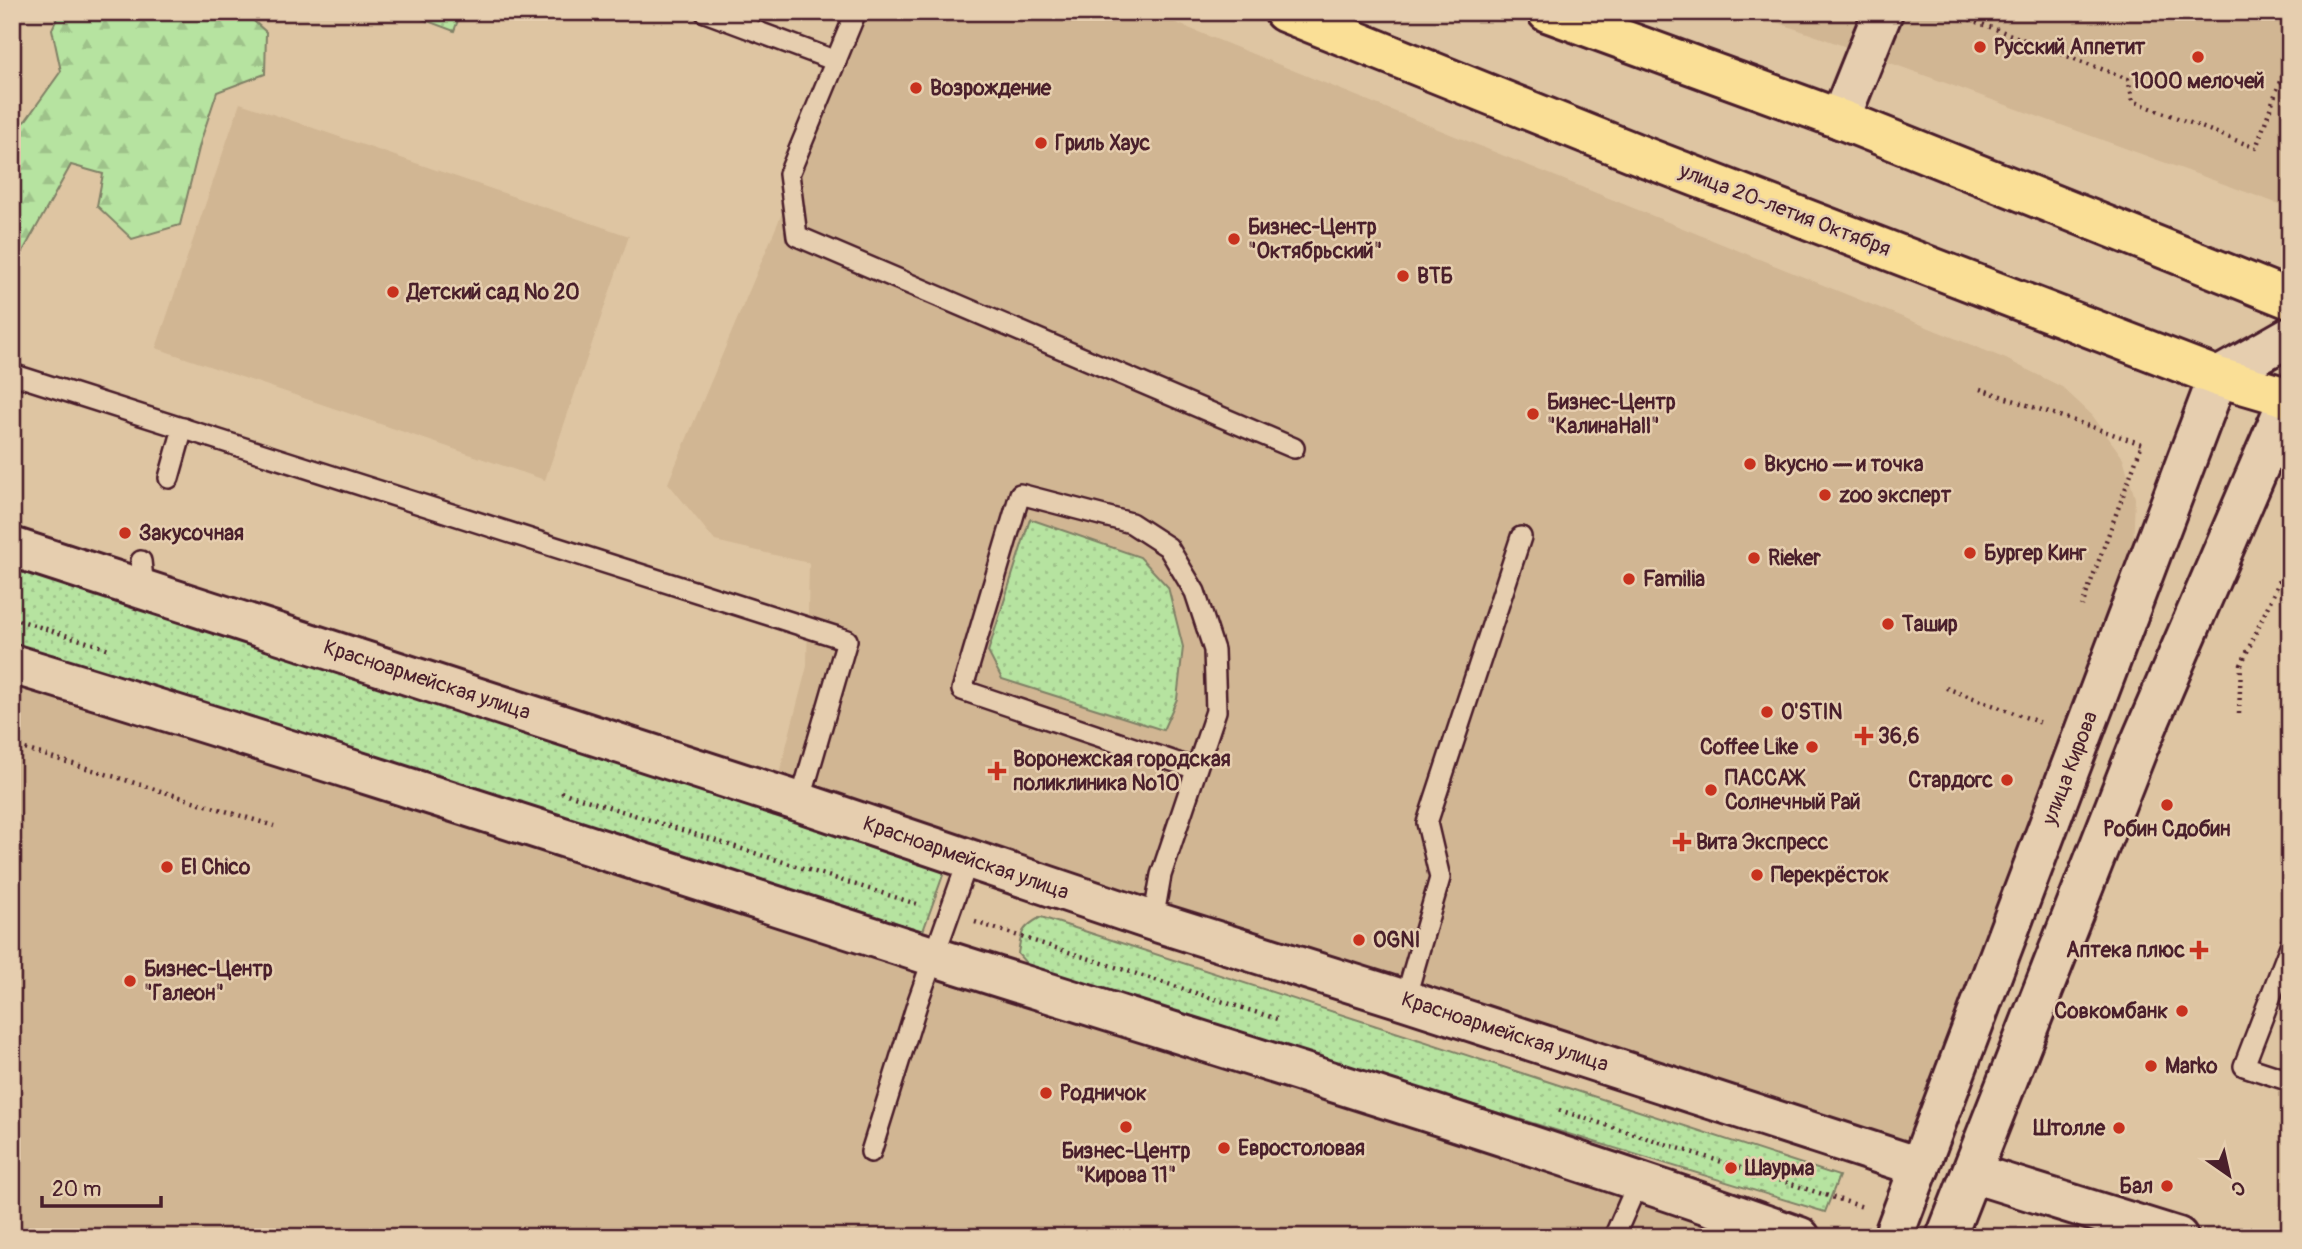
<svg xmlns="http://www.w3.org/2000/svg" width="2302" height="1249" font-family="Pangolin,sans-serif">
<style>
.built{fill:#d1b693}
.forest{fill:url(#forest-firs);stroke:#808166;stroke-width:2}
.park{fill:url(#park-dots);stroke:#808166;stroke-width:2}
.lines{fill:none;stroke-linecap:round;stroke-linejoin:round}
.lane-casing{stroke:#4a1f2b;stroke-width:24}
.street-casing{stroke:#4a1f2b;stroke-width:44}
.secondary-casing{stroke:#4a1f2b;stroke-width:44}
.primary-casing{stroke:#4a1f2b;stroke-width:44}
.path{stroke:#4a1f2b;stroke-width:4.5;stroke-dasharray:2 5;stroke-linecap:butt}
.lane{stroke:#e6ceaf;stroke-width:19}
.street{stroke:#e6ceaf;stroke-width:38}
.secondary{stroke:#e6ceaf;stroke-width:38}
.primary{stroke:#fadf96;stroke-width:38}
.poi-dot{fill:#c8321e;stroke:#e6ceaf;stroke-width:2.5}
.labels{text-anchor:middle;dominant-baseline:central;stroke-width:5;stroke-linejoin:round;paint-order:stroke}
.poi-label{font-size:21px;font-weight:bold;fill:#4a1f2b;stroke:#e6ceaf;text-anchor:start}
.street-label{font-size:21px;fill:#4a1f2b;stroke:#e6ceaf}
</style>
<defs>
<pattern id="forest-firs" width="22" height="20" patternUnits="userSpaceOnUse" patternTransform="scale(1.75)"><rect width="22" height="20" fill="#b6e3a0"/><path d="M5 1l3.5 6h-7zM16 11l3.5 6h-7z" fill="#9ec28a"/></pattern>
<pattern id="park-dots" width="8" height="8" patternUnits="userSpaceOnUse" patternTransform="scale(1.75)"><rect width="8" height="8" fill="#b6e3a0"/><path d="M2 2h.1M6 6h.1" fill="none" stroke="#9ec28a" stroke-width="1.8" stroke-linecap="round"/></pattern>
</defs>
<rect width="100%" height="100%" fill="#dec5a2"/>
<filter id="ink" filterUnits="userSpaceOnUse"><feTurbulence type="fractalNoise" baseFrequency=".0143" numOctaves="2"/><feDisplacementMap in="SourceGraphic" scale="14" xChannelSelector="R" yChannelSelector="G"/><feConvolveMatrix kernelMatrix="1 2 1 2 8 2 1 2 1" color-interpolation-filters="sRGB"/></filter>
<g filter="url(#ink)">
<g class="built">
<path d="M867,12H1149L2006,359L2062,387L2092,415L2123,458L2135,498L2133,547L1911,1155L776,786L807,666L809,563L715,541L668,483Z"/>
<path d="M1747,12H2290V208L1819,37Z"/>
<path d="M240,103L629,236L545,480L156,348Z"/>
<path d="M12,664L1800,1237H12Z"/>
</g>
<path class="forest" d="M60,12H244L266,32L265,74L217,92L201,140L180,225L132,239L97,206L103,174L71,165L22,253L12,256V131L26,120L61,71L52,29Z"/>
<g class="park">
<path d="M425,12H461L454,31L422,19Z"/>
<path d="M1030,519L1140,557L1168,587L1183,647L1177,699L1163,730L1002,679L988,652Z"/>
<path d="M12,561L947,864L923,931L12,652Z"/>
<path d="M1041,917L1839,1176L1825,1212L1033,971L1018,954C1021,932 1021,928 1041,917Z"/>
</g>
<g class="lines">
<defs>
<g id="lane">
<path d="M705,12L836,61"/>
<path d="M856,12L789,174L797,236L1294,448"/>
<path d="M12,374L847,640L800,802"/>
<path d="M169,478L183,428"/>
<path d="M141,561L144,588"/>
<path d="M1153,921L1161,875L1216,711L1214,650L1195,592L1168,547L1131,523L1020,494L962,690L1196,769"/>
<path d="M2290,946L2244,1066L2290,1081"/>
<path d="M1405,1000L1440,878L1427,823L1521,537"/>
<path d="M871,1152L918,1001L969,858"/>
<path d="M1614,1237L1639,1180"/>
</g>
<g id="street">
<path d="M12,547L800,802L1153,921L1405,1000L1920,1167"/>
<path d="M12,664C322,758 630,859 938,958C1226,1049 1515,1136 1800,1237"/>
</g>
<g id="secondary">
<path d="M1840,119L1883,12"/>
<path d="M1972,1173L2178,1237"/>
<path d="M1893,1237L2218,377L2290,336"/>
<path d="M1946,1237L2138,748L2290,395"/>
</g>
<g id="primary">
<path d="M1284,12L1645,157L2218,377L2290,398"/>
<path d="M1547,12L1840,119L2290,299"/>
</g>
</defs>
<use href="#lane" class="lane-casing"/>
<use href="#street" class="street-casing"/>
<use href="#secondary" class="secondary-casing"/>
<use href="#primary" class="primary-casing"/>
<g class="path">
<path d="M1950,12L2128,79L2133,101L2256,148L2290,53"/>
<path d="M1980,389L2142,444L2082,606"/>
<path d="M12,618L109,649"/>
<path d="M1946,688L2044,724"/>
<path d="M2239,714L2241,665L2290,558"/>
<path d="M12,745L274,826"/>
<path d="M561,792L920,905"/>
<path d="M975,922L1280,1020"/>
<path d="M1559,1110L1863,1207"/>
<path d="M2216,1228L2243,1237"/>
</g>
<use href="#lane" class="lane"/>
<use href="#street" class="street"/>
<use href="#secondary" class="secondary"/>
<use href="#primary" class="primary"/>
</g>
</g>
<g class="poi-dot">
<circle cx="1980" cy="47" r="7"/>
<circle cx="2198" cy="57" r="7"/>
<circle cx="916" cy="88" r="7"/>
<circle cx="1041" cy="143" r="7"/>
<circle cx="1234" cy="239" r="7"/>
<circle cx="1403" cy="276" r="7"/>
<circle cx="393" cy="292" r="7"/>
<circle cx="1533" cy="414" r="7"/>
<circle cx="1750" cy="464" r="7"/>
<circle cx="1825" cy="495" r="7"/>
<circle cx="125" cy="533" r="7"/>
<circle cx="1970" cy="553" r="7"/>
<circle cx="1754" cy="558" r="7"/>
<circle cx="1629" cy="579" r="7"/>
<circle cx="1888" cy="624" r="7"/>
<circle cx="1767" cy="712" r="7"/>
<path d="M1860.5 725.5h7v7h7v7h-7v7h-7v-7h-7v-7h7z"/>
<circle cx="1812" cy="747" r="7"/>
<path d="M993.5 760.5h7v7h7v7h-7v7h-7v-7h-7v-7h7z"/>
<circle cx="2007" cy="780" r="7"/>
<circle cx="1711" cy="790" r="7"/>
<circle cx="2167" cy="805" r="7"/>
<path d="M1678.5 831.5h7v7h7v7h-7v7h-7v-7h-7v-7h7z"/>
<circle cx="167" cy="867" r="7"/>
<circle cx="1757" cy="875" r="7"/>
<circle cx="1359" cy="940" r="7"/>
<path d="M2195.5 939.5h7v7h7v7h-7v7h-7v-7h-7v-7h7z"/>
<circle cx="130" cy="981" r="7"/>
<circle cx="2182" cy="1011" r="7"/>
<circle cx="2151" cy="1066" r="7"/>
<circle cx="1046" cy="1093" r="7"/>
<circle cx="1126" cy="1127" r="7"/>
<circle cx="2119" cy="1128" r="7"/>
<circle cx="1224" cy="1148" r="7"/>
<circle cx="1731" cy="1168" r="7"/>
<circle cx="2167" cy="1186" r="7"/>
</g>
<g class="labels">
<g class="poi-label">
<text x="1994" y="47">Русский Аппетит</text>
<text x="2198" y="81" text-anchor="middle">1000 мелочей</text>
<text x="930" y="88">Возрождение</text>
<text x="1055" y="143">Гриль Хаус</text>
<text x="1248" y="227">Бизнес-Центр<tspan x="1248" dy="24">"Октябрьский"</tspan></text>
<text x="1417" y="276">ВТБ</text>
<text x="407" y="292">Детский сад № 20</text>
<text x="1547" y="402">Бизнес-Центр<tspan x="1547" dy="24">"КалинаHall"</tspan></text>
<text x="1764" y="464">Вкусно — и точка</text>
<text x="1839" y="495">zoo эксперт</text>
<text x="139" y="533">Закусочная</text>
<text x="1984" y="553">Бургер Кинг</text>
<text x="1768" y="558">Rieker</text>
<text x="1643" y="579">Familia</text>
<text x="1902" y="624">Ташир</text>
<text x="1781" y="712">O'STIN</text>
<text x="1878" y="736">36,6</text>
<text x="1798" y="747" text-anchor="end">Coffee Like</text>
<text x="1013" y="759">Воронежская городская<tspan x="1013" dy="24">поликлиника №10</tspan></text>
<text x="1725" y="778">ПАССАЖ<tspan x="1725" dy="24">Солнечный Рай</tspan></text>
<text x="1993" y="780" text-anchor="end">Стардогс</text>
<text x="2167" y="829" text-anchor="middle">Робин Сдобин</text>
<text x="1696" y="842">Вита Экспресс</text>
<text x="181" y="867">El Chico</text>
<text x="1771" y="875">Перекрёсток</text>
<text x="1373" y="940">OGNI</text>
<text x="2185" y="950" text-anchor="end">Аптека плюс</text>
<text x="144" y="969">Бизнес-Центр<tspan x="144" dy="24">"Галеон"</tspan></text>
<text x="2168" y="1011" text-anchor="end">Совкомбанк</text>
<text x="2165" y="1066">Marko</text>
<text x="1060" y="1093">Родничок</text>
<text x="2105" y="1128" text-anchor="end">Штолле</text>
<text x="1238" y="1148">Евростоловая</text>
<text x="1126" y="1151" text-anchor="middle">Бизнес-Центр<tspan x="1126" dy="24">"Кирова 11"</tspan></text>
<text x="1745" y="1168">Шаурма</text>
<text x="2153" y="1186" text-anchor="end">Бал</text>
</g>
<g class="street-label">
<text transform="translate(1785 210) rotate(21)">улица 20-летия Октября</text>
<text transform="translate(427 680) rotate(18)">Красноармейская улица</text>
<text transform="translate(2070 768) rotate(-69)">улица Кирова</text>
<text transform="translate(966 858) rotate(19)">Красноармейская улица</text>
<text transform="translate(1505 1032) rotate(18)">Красноармейская улица</text>
</g>
</g>
<rect width="2302" height="1249" fill="none" stroke="#e6ceaf" stroke-width="42"/>
<rect x="21" y="21" width="2260" height="1207" fill="none" stroke="#4a1f2b" stroke-width="2.5" filter="url(#ink)"/>
<g transform="translate(2229 1175) rotate(146)" stroke="#e6ceaf" stroke-width="5" paint-order="stroke">
<path d="M0-5L12 26L0 18L-12 26Z" fill="#4a1f2b"/>
<text y="-10" font-size="19" font-weight="bold" text-anchor="middle" fill="#4a1f2b">С</text>
</g>
<path d="M42 1196v10h119v-10" fill="none" stroke="#4a1f2b" stroke-width="3.5"/>
<text x="52" y="1196" font-size="21" fill="#4a1f2b" stroke="#e6ceaf" stroke-width="5" paint-order="stroke">20 m</text>
</svg>
